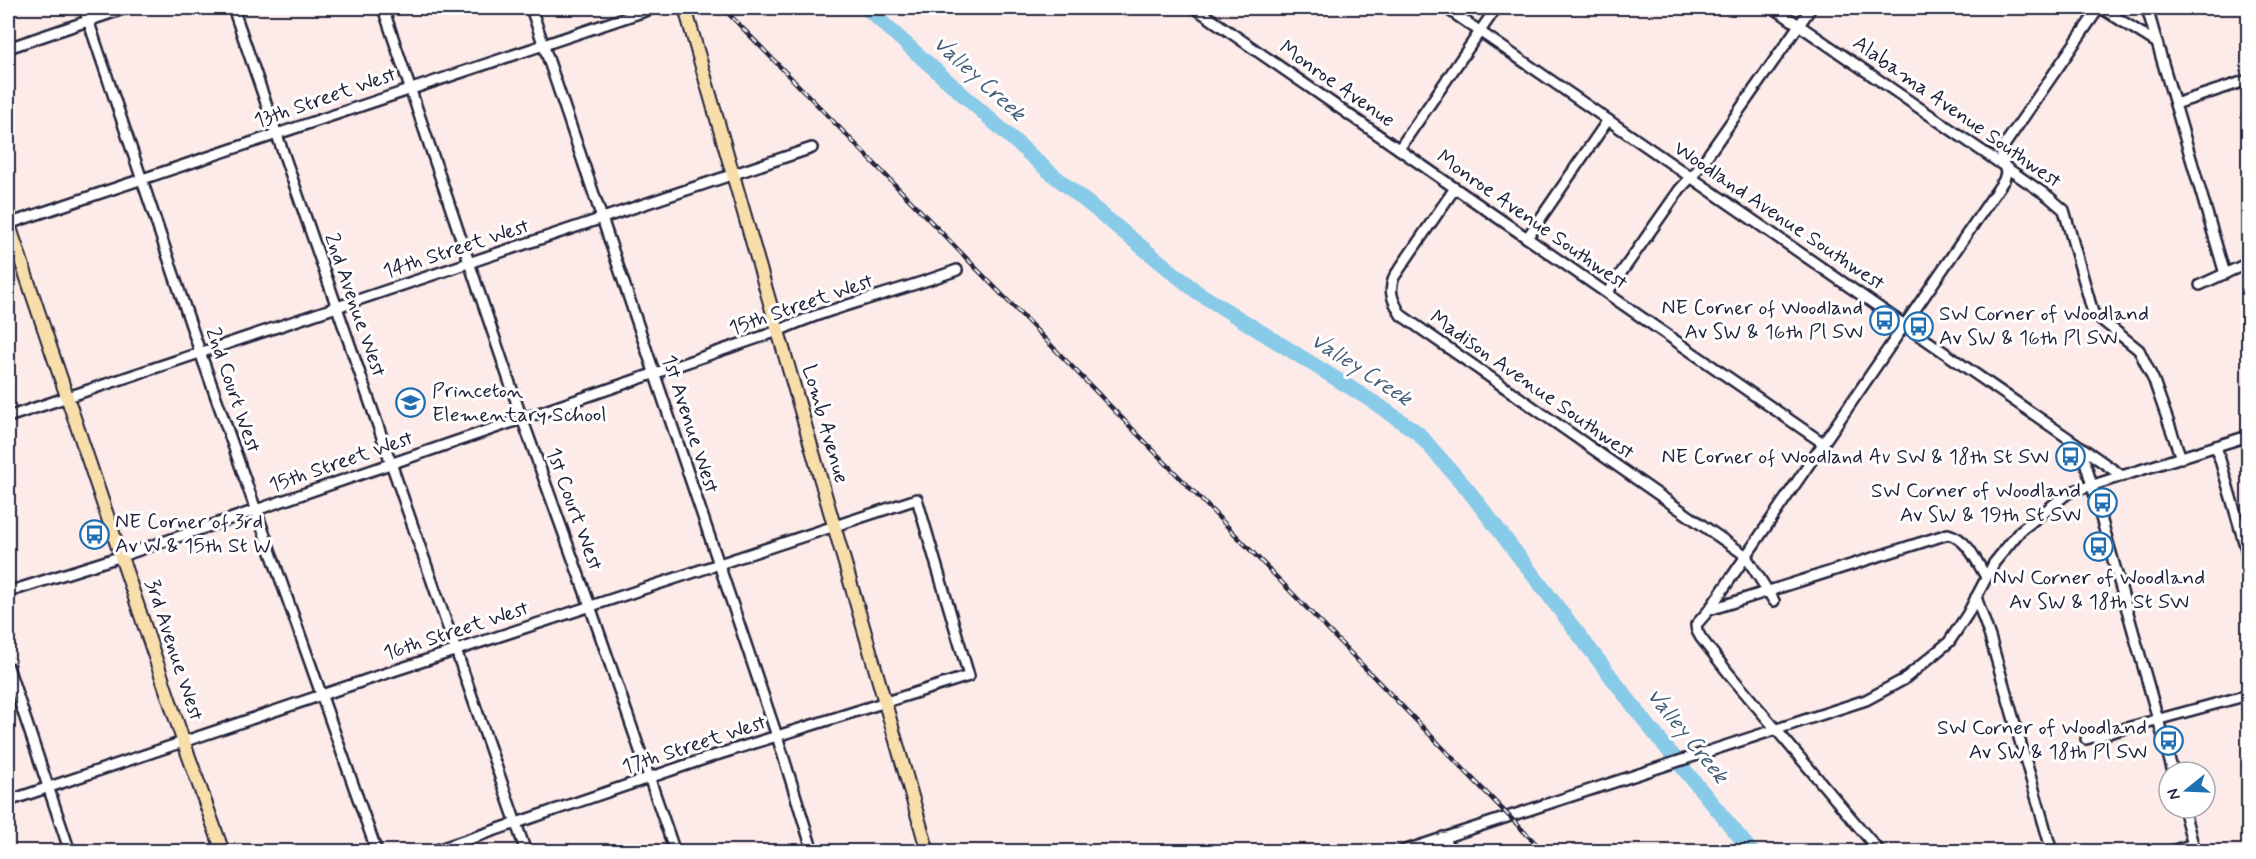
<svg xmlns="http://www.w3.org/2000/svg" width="2256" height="859" font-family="Mynerve,sans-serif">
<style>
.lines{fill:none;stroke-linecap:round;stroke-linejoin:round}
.river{stroke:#88cbe9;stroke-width:15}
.minor-casing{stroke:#22223b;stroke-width:14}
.major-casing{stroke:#22223b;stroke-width:16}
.minor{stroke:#fff;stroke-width:9}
.major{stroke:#f8deab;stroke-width:12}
.rail-casing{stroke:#22223b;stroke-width:4.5}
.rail{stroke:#fff;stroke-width:2;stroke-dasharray:7;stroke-linecap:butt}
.labels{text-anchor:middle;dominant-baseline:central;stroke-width:6;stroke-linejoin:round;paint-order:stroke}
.street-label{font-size:21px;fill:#22223b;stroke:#fff}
.poi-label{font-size:21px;fill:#22223b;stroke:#fff;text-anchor:end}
.water-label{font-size:22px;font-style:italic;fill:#465d78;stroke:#fff}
</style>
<rect width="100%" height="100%" fill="#fdebe9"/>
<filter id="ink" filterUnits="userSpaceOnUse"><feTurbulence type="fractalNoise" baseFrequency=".0167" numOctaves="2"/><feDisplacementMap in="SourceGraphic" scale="12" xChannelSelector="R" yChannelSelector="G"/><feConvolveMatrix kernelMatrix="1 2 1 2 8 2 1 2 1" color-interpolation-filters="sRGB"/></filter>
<g filter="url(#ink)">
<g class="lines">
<path class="river" d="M866,8L1046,169L1197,292L1378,405L1418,433L1468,490L1651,729L1752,852"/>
<defs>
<g id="minor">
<path d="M84,8L200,352L377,852"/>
<path d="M233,8L526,852"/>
<path d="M383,8L519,410L590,606L675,852"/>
<path d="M531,8L777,736L813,852"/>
<path d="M1195,8L1823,443"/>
<path d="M1446,8L2081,447L2173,772"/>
<path d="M1774,8L2049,197L2064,210L2093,313L2139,350L2154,381L2181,458"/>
<path d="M2101,8L2157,43L2225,274"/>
<path d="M2147,8L2157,43"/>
<path d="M8,48L126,8"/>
<path d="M2175,104L2248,80"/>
<path d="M1399,149L1496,8"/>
<path d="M1455,188L1394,277C1388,292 1393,301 1401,315L1745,555L1774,601"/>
<path d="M8,224L654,8"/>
<path d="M1527,238L1608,120"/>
<path d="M2200,285L2248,263"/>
<path d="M1607,293L1680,189L1696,172L1811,8"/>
<path d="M8,417L812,148"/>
<path d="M2216,446L2248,556"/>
<path d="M2081,447L2122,476"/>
<path d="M8,592L122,556L778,331C836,305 898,292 957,270"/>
<path d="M1976,597L1990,637L2052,852"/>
<path d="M1709,610L1948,534C1968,539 1976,561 1986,577"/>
<path d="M8,667L70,852"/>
<path d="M2086,739L2248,695"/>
<path d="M8,801L387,673L917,499L969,676L713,756L431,852"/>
<path d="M2183,808L2195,852"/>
<path d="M1443,837L1451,852"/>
<path d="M1400,852L1866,700L1903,680L1949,642L1967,615L1994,563L2020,531L2068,493L2248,436"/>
<path d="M1880,852L1730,675L1701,638L1697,631L1696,625L1709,610L2004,180L2006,173L2001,150L2099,8"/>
<path d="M2169,852L2193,844"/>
</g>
<g id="major">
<path d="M685,8L928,852"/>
<path d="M8,222L184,743L223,852"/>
</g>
</defs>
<use href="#minor" class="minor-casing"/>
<use href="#major" class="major-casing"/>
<use href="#minor" class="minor"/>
<use href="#major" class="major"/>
<defs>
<path id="rail" d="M723,8L1544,852"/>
</defs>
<use href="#rail" class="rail-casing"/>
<use href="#rail" class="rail"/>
</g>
</g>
<defs>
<symbol id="bus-ring" viewBox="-11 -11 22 22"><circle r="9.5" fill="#fff" stroke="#1f6fb2" stroke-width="1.5"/><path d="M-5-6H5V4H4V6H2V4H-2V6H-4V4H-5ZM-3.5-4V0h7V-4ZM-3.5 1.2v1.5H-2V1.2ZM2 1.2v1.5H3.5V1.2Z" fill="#1f6fb2"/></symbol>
<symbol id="school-ring" viewBox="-11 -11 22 22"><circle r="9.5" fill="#fff" stroke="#1f6fb2" stroke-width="1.5"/><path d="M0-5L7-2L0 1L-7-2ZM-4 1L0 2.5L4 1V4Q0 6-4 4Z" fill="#1f6fb2"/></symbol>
</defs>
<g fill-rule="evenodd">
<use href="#bus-ring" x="1868" y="304" width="33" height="33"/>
<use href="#bus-ring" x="1902" y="310" width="33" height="33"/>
<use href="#school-ring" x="394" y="386" width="33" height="33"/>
<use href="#bus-ring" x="2054" y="440" width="33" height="33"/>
<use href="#bus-ring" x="2086" y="486" width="33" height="33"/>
<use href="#bus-ring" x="78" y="518" width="33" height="33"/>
<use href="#bus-ring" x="2082" y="530" width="33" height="33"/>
<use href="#bus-ring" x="2152" y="724" width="33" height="33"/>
</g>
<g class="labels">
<g class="street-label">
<text transform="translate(1337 84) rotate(35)">Monroe Avenue</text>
<text transform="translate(325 98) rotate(-19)">13th Street West</text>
<text transform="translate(1957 112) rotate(35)">Alabama Avenue Southwest</text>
<text transform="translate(1779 216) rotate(34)">Woodland Avenue Southwest</text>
<text transform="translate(1532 220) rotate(35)">Monroe Avenue Southwest</text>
<text transform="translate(456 249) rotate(-18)">14th Street West</text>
<text transform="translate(355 305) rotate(71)">2nd Avenue West</text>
<text transform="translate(801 305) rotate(-19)">15th Street West</text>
<text transform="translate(1532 385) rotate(35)">Madison Avenue Southwest</text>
<text transform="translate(233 390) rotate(71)">2nd Court West</text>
<text transform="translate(690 424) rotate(72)">1st Avenue West</text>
<text transform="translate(825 424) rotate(74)">Lomb Avenue</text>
<text transform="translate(341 462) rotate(-19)">15th Street West</text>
<text transform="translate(574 509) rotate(70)">1st Court West</text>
<text transform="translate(456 631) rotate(-18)">16th Street West</text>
<text transform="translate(174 650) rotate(72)">3rd Avenue West</text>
<text transform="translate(694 745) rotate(-18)">17th Street West</text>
</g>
<g class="poi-label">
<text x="1863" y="308">NE Corner of Woodland<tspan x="1863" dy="24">Av SW &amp; 16th Pl SW</tspan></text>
<text x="1939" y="314" text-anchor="start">SW Corner of Woodland<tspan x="1939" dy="24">Av SW &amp; 16th Pl SW</tspan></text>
<text x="432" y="391" text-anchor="start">Princeton<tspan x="432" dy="24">Elementary School</tspan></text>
<text x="2049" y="457">NE Corner of Woodland Av SW &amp; 18th St SW</text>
<text x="2081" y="491">SW Corner of Woodland<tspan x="2081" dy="24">Av SW &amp; 19th St SW</tspan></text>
<text x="115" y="522" text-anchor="start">NE Corner of 3rd<tspan x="115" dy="24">Av W &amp; 15th St W</tspan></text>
<text x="2099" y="578" text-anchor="middle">NW Corner of Woodland<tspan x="2099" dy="24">Av SW &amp; 18th St SW</tspan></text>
<text x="2147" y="728">SW Corner of Woodland<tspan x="2147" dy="24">Av SW &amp; 18th Pl SW</tspan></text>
</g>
<g class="water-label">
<text transform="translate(979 79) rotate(42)">Valley Creek</text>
<text transform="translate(1361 370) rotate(33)">Valley Creek</text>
<text transform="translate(1687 736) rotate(51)">Valley Creek</text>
</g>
</g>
<rect width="2256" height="859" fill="none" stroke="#fff" stroke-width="30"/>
<rect x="15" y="15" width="2226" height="829" fill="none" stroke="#22223b" stroke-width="2" filter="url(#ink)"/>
<g transform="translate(2187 790) rotate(252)"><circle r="28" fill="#ffffff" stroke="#a7a7b1" stroke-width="1.5"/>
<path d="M0-4.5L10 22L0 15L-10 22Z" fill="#1f6fb2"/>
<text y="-9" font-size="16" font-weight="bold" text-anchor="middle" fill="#22223b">N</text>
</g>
</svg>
